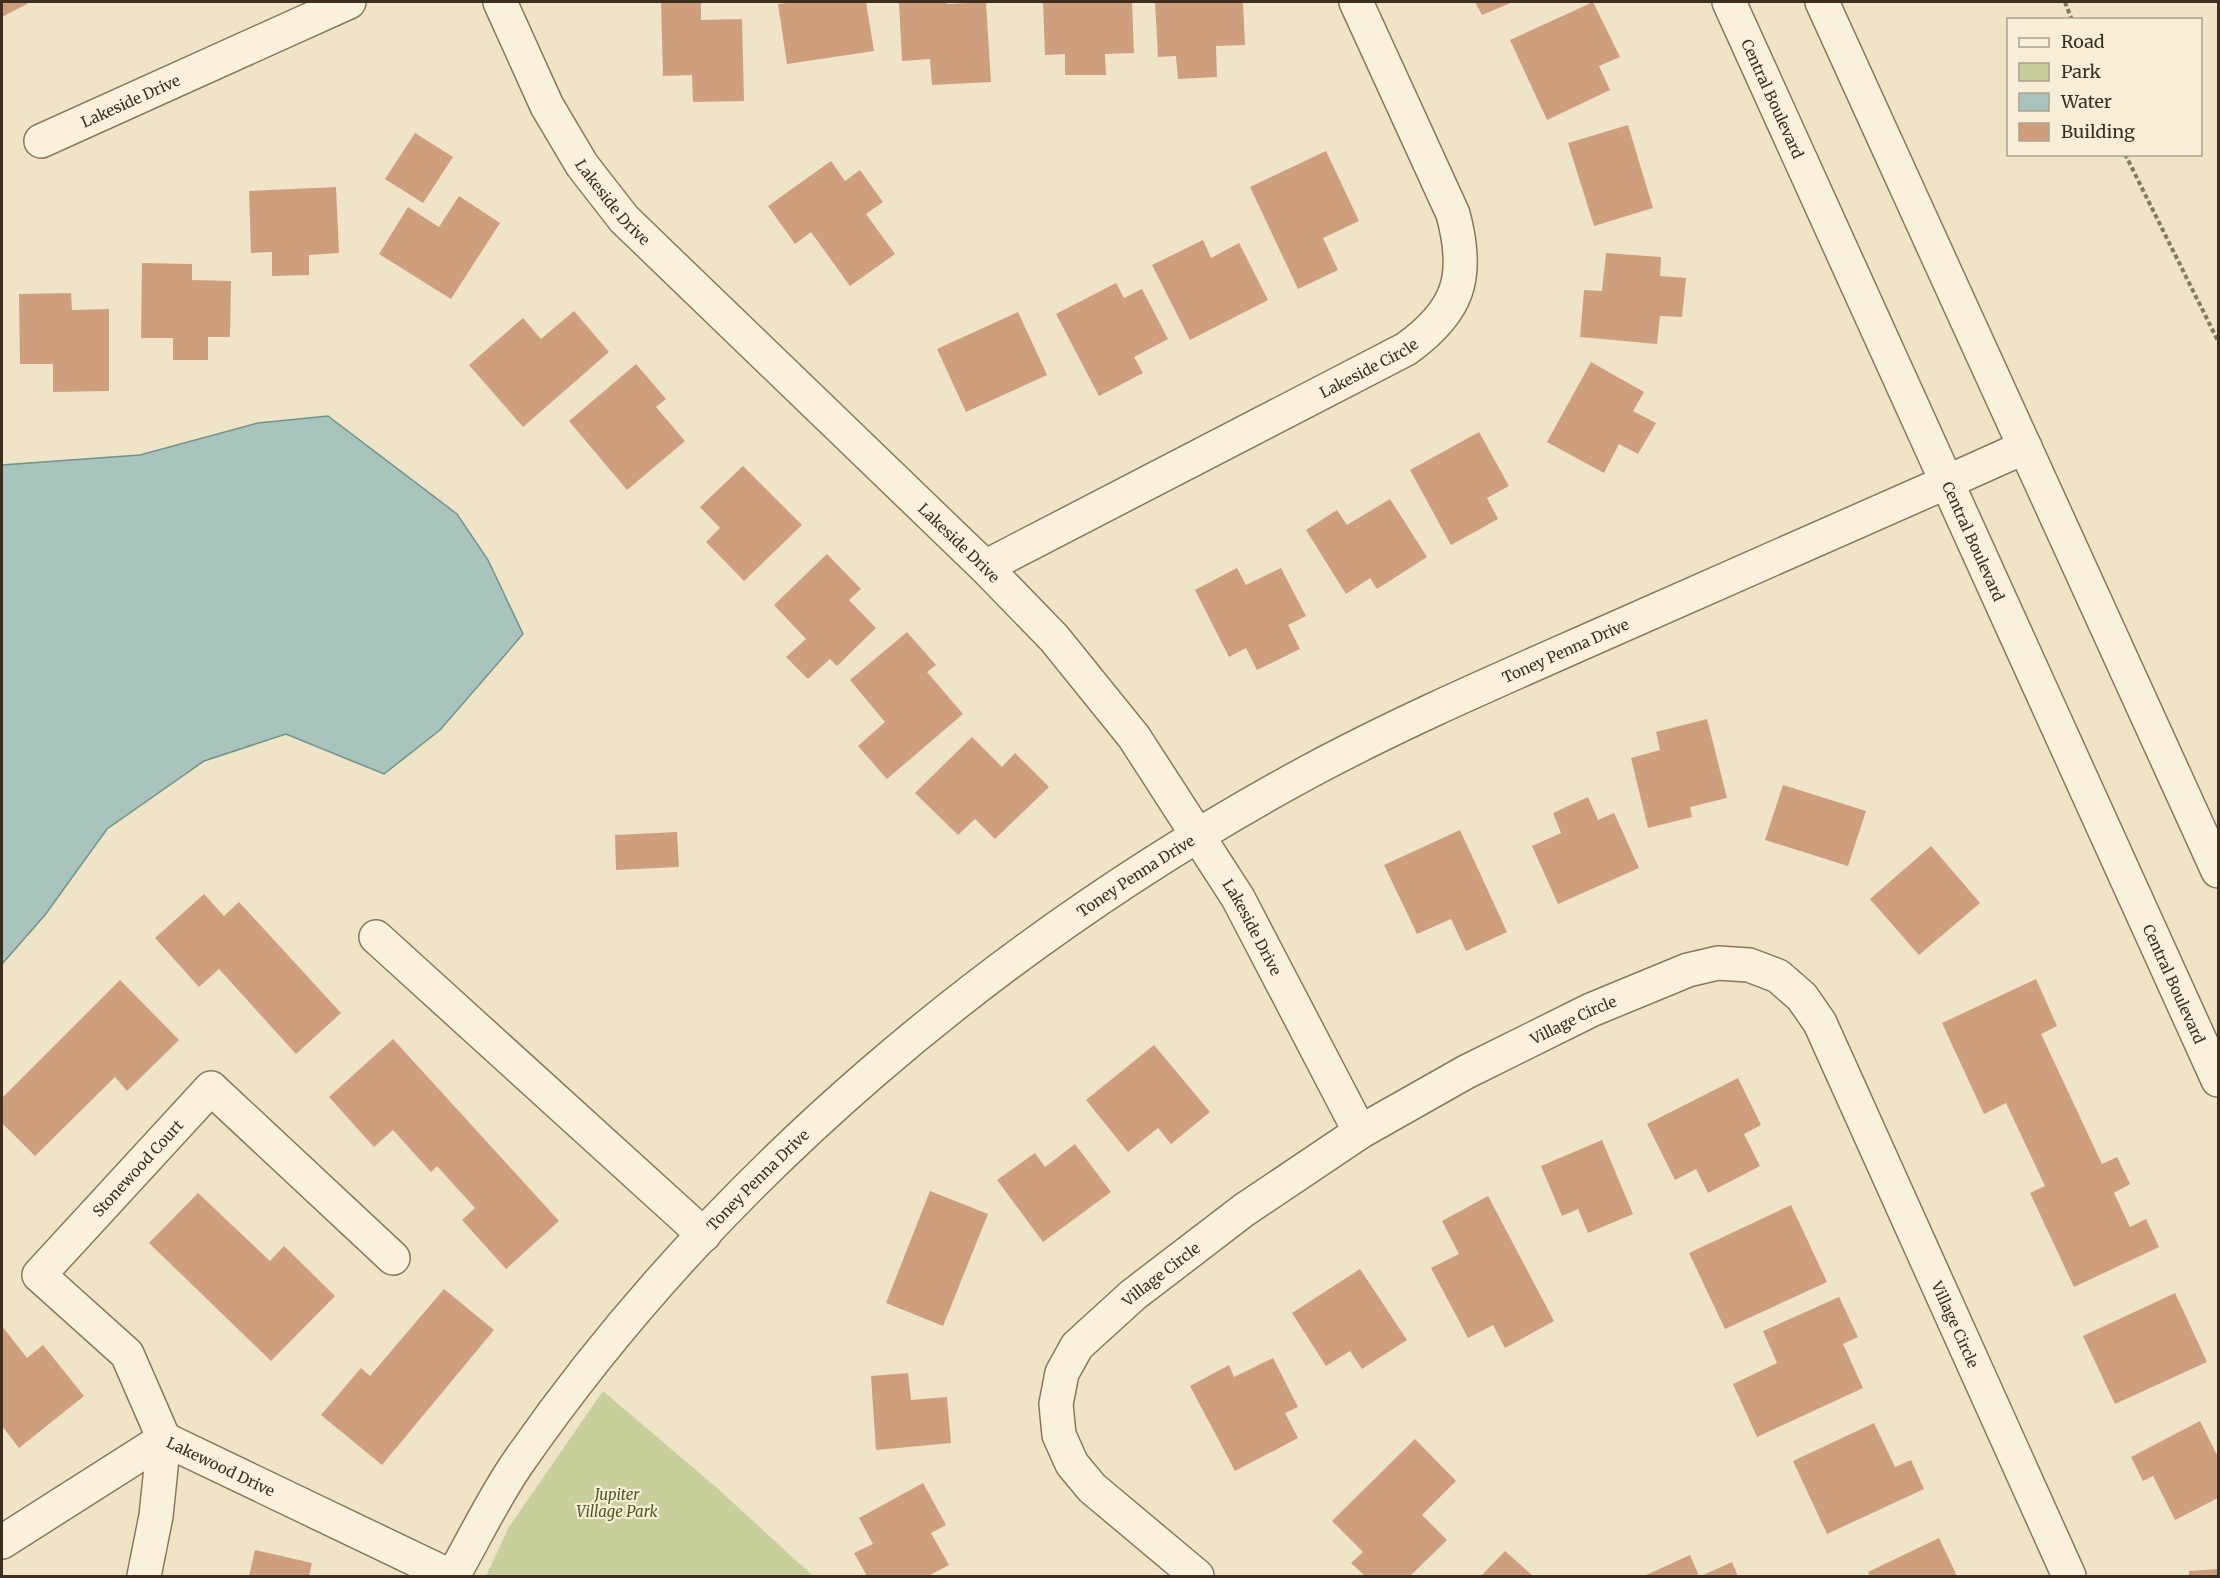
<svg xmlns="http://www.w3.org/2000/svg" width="2220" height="1578" font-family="Merriweather,serif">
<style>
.green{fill:#c9cf9b}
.water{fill:#a9c4bc;stroke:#6f938a;stroke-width:1.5}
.building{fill:#cf9f7d}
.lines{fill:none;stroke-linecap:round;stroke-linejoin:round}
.minor-casing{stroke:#8d765c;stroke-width:36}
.path{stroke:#8d765c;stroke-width:4;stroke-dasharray:4.5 3;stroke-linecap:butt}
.minor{stroke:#faf1dc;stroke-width:33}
.labels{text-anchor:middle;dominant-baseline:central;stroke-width:4.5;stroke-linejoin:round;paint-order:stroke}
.street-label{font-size:15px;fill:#3d2e20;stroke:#f7eed8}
.park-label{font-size:15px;font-style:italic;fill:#4d5a26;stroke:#f7eed8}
</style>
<rect width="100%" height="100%" fill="#f0e4c8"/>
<path class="green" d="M603,1391L716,1487L813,1576H486L509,1527Z"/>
<path class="water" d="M328,416L457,514L488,560L523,634L440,730L384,774L286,734L204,761L107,829L45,915L2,964V465L140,455L258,423Z"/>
<g class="building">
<path d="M2,2H26L27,4L2,17Z"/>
<path d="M661,2H701V20L742,19L744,101L693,102L692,75L663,76Z"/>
<path d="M795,2H866L874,51L787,64L778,4Z"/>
<path d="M899,2H947V4L986,2L991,82L932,85L930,59L902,61Z"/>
<path d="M1043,2H1132L1134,53L1105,54L1106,75H1065V54L1045,55Z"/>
<path d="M1155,2H1243L1245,45L1216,46L1217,77L1178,79L1176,56L1158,57Z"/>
<path d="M1475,2H1513L1482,15Z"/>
<path d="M1593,2L1620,57L1599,66L1610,90L1547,120L1510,40Z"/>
<path d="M1628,125L1653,208L1594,226L1568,143Z"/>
<path d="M415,133L453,157L423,203L385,179Z"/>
<path d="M1326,151L1359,221L1323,238L1338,270L1298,289L1250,187Z"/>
<path d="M831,161L845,181L860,170L883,202L866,214L895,254L850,286L811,232L795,244L768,206Z"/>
<path d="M336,187L339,253L309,255V275L272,276V252L251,253L249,191Z"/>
<path d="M459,196L500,223L451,299L379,254L408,207L439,227Z"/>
<path d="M1203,240L1211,258L1239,243L1268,300L1190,340L1152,265Z"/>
<path d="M1606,253L1661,257L1660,276L1686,278L1682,317L1660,316L1657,344L1580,337L1584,290L1602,291Z"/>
<path d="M142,263L192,264V280L231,281L230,337H208V360H173V338H141Z"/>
<path d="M1116,283L1124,298L1142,289L1168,339L1134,357L1143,373L1099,396L1056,314Z"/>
<path d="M71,293L72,310L109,309V391L53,392V364H20L19,294Z"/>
<path d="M574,311L609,352L523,427L469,365L523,318L541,339Z"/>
<path d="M1018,312L1047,375L966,412L937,349Z"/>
<path d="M1591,362L1644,392L1633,411L1656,423L1638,454L1619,444L1604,473L1547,442Z"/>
<path d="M636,364L666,399L656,407L685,441L627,490L569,421Z"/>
<path d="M1479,432L1509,486L1487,498L1498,519L1451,545L1410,470Z"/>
<path d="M743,466L802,525L744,581L706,542L720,528L700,507Z"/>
<path d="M1390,499L1427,557L1377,589L1370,578L1346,594L1306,530L1337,510L1347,525Z"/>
<path d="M827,554L861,589L849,600L876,628L837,666L830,659L808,679L786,657L806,639L774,605Z"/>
<path d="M1237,568L1246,585L1281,568L1306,616L1288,625L1300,649L1257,670L1246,648L1229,657L1195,590Z"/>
<path d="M907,632L936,665L927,672L963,714L887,779L858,746L885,722L850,680Z"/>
<path d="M1707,719L1727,798L1690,807L1692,817L1648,828L1631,758L1660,750L1656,732Z"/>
<path d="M972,737L1002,767L1015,753L1049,787L995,839L975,819L958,835L915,793Z"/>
<path d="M1783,785L1866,811L1848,866L1765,840Z"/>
<path d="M1588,797L1598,820L1614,813L1639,868L1558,904L1532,846L1561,833L1553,813Z"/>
<path d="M1460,830L1507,932L1466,951L1451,919L1417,934L1384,865Z"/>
<path d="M677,832L679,867L616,870L615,835Z"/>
<path d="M1931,846L1980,903L1919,955L1870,899Z"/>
<path d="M204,894L224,916L239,902L341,1013L296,1054L219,969L199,987L155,938Z"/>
<path d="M2036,979L2057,1026L2041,1034L2102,1164L2117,1157L2130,1184L2114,1193L2130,1227L2146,1219L2159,1247L2074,1287L2030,1193L2045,1186L2006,1103L1984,1114L1942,1023Z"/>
<path d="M120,980L179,1040L127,1091L115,1077L35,1156L2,1123V1098Z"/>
<path d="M393,1039L559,1221L506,1269L462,1220L475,1208L437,1166L431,1172L393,1130L374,1147L329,1097Z"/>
<path d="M1154,1045L1210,1112L1171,1144L1158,1128L1128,1152L1086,1100Z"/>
<path d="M1738,1078L1761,1125L1744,1134L1760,1166L1708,1193L1696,1169L1675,1180L1647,1124Z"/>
<path d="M1602,1140L1633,1214L1588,1233L1578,1209L1562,1216L1541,1166Z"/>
<path d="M1075,1144L1111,1192L1043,1242L997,1180L1035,1153L1045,1167Z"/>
<path d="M930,1191L988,1214L943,1326L886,1303Z"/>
<path d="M198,1193L270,1261L284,1246L335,1296L271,1361L149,1243Z"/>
<path d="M1488,1196L1554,1321L1505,1348L1493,1325L1468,1338L1431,1268L1459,1254L1442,1221Z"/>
<path d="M1791,1205L1827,1282L1725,1329L1689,1253Z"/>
<path d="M1360,1269L1407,1340L1362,1369L1350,1351L1326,1366L1292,1313Z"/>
<path d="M444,1289L494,1330L382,1465L321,1415L361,1368L370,1376Z"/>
<path d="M2175,1293L2207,1362L2115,1404L2083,1336Z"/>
<path d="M1839,1297L1858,1337L1843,1344L1863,1388L1757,1437L1733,1384L1777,1363L1763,1331Z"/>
<path d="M2,1326L27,1358L43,1345L84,1396L19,1448L2,1426Z"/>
<path d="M1273,1358L1298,1407L1285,1413L1298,1438L1235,1471L1190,1386L1229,1365L1234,1377Z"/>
<path d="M908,1373L911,1400L947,1397L951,1443L876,1450L871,1376Z"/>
<path d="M2200,1421L2218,1457V1498L2175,1520L2153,1476L2143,1481L2131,1457Z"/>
<path d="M1874,1423L1895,1467L1911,1460L1924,1489L1827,1534L1793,1461Z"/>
<path d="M1415,1439L1456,1481L1422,1515L1447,1540L1410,1576H1365L1351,1563L1363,1552L1332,1521Z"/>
<path d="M923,1483L946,1525L931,1533L949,1565L928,1576H867L854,1553L873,1544L859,1518Z"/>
<path d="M1939,1538L1957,1576H1870L1868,1572Z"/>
<path d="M255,1550L312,1563L309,1576H249Z"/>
<path d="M1505,1551L1533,1576H1481Z"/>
<path d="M1690,1555L1699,1576H1644Z"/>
<path d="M1732,1562L1738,1576H1701Z"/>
<path d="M2218,1569V1576H2189V1571Z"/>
</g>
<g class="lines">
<defs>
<g id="minor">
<path id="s1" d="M500,2L547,106L582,165L624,219L985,567L1054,638L1134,737L1238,898L1360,1132"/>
<path id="s2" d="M1729,2L2218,1080"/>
<path d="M1822,2L2218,871"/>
<path id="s3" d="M41,141L349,2"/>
<path id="s4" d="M985,567L1406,349C1459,311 1470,277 1453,214L1356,2"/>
<path d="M376,937L704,1235"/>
<path id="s5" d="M2,1542L164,1439L450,1576"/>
<path id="s6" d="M144,1576L156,1516L164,1439L127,1354L39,1275L211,1088L393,1258"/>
<path id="s7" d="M453,1576C474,1539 493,1499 517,1464C716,1176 1003,937 1310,771C1403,721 1501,679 1598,636C1740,573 1883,511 2025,447"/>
<path id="s8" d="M1197,1576L1092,1488L1072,1464L1059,1435L1056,1404L1062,1373L1077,1346L1133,1295L1244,1210L1360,1132L1466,1072L1591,1010L1688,970L1718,963L1749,965L1778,976L1802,997L1820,1023L2069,1576"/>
</g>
</defs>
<use href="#minor" class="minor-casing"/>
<g class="path">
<path d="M2065,2L2072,20"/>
<path d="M2125,154L2218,341"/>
</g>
<use href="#minor" class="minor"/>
</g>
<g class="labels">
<g class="street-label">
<text stroke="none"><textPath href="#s2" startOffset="106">Central Boulevard</textPath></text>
<text stroke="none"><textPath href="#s3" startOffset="98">Lakeside Drive</textPath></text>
<text stroke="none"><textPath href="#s1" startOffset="231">Lakeside Drive</textPath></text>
<text stroke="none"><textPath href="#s4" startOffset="432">Lakeside Circle</textPath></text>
<text stroke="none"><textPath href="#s2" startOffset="592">Central Boulevard</textPath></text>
<text stroke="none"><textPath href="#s1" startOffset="717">Lakeside Drive</textPath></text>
<text stroke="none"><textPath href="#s7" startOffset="1474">Toney Penna Drive</textPath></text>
<text stroke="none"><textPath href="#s7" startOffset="988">Toney Penna Drive</textPath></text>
<text stroke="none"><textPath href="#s1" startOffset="1203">Lakeside Drive</textPath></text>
<text stroke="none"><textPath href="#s2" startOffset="1078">Central Boulevard</textPath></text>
<text stroke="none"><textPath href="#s8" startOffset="890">Village Circle</textPath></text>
<text stroke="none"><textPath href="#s6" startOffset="495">Stonewood Court</textPath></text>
<text stroke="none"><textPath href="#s7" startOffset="502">Toney Penna Drive</textPath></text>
<text stroke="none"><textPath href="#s8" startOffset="404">Village Circle</textPath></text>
<text stroke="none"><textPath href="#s8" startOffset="1502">Village Circle</textPath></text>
<text stroke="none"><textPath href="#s5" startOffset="255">Lakewood Drive</textPath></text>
</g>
<g class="park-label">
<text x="617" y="1494">Jupiter<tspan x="617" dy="17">Village Park</tspan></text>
</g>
</g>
<rect width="2220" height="1578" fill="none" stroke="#3d2e20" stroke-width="6"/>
<rect x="2007" y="18" width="195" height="138" fill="#f7eed8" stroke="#ada18e" stroke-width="1.5"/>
<rect x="2019" y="38" width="30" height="9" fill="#faf1dc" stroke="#ada18e" stroke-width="1.5"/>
<text x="2061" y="48" font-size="18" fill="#3d2e20">Road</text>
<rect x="2019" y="63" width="30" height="18" fill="#c9cf9b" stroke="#ada18e" stroke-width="1.5"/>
<text x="2061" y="78" font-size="18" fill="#3d2e20">Park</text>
<rect x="2019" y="93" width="30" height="18" fill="#a9c4bc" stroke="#ada18e" stroke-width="1.5"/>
<text x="2061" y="108" font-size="18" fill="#3d2e20">Water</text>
<rect x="2019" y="123" width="30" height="18" fill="#cf9f7d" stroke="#ada18e" stroke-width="1.5"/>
<text x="2061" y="138" font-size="18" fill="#3d2e20">Building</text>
</svg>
